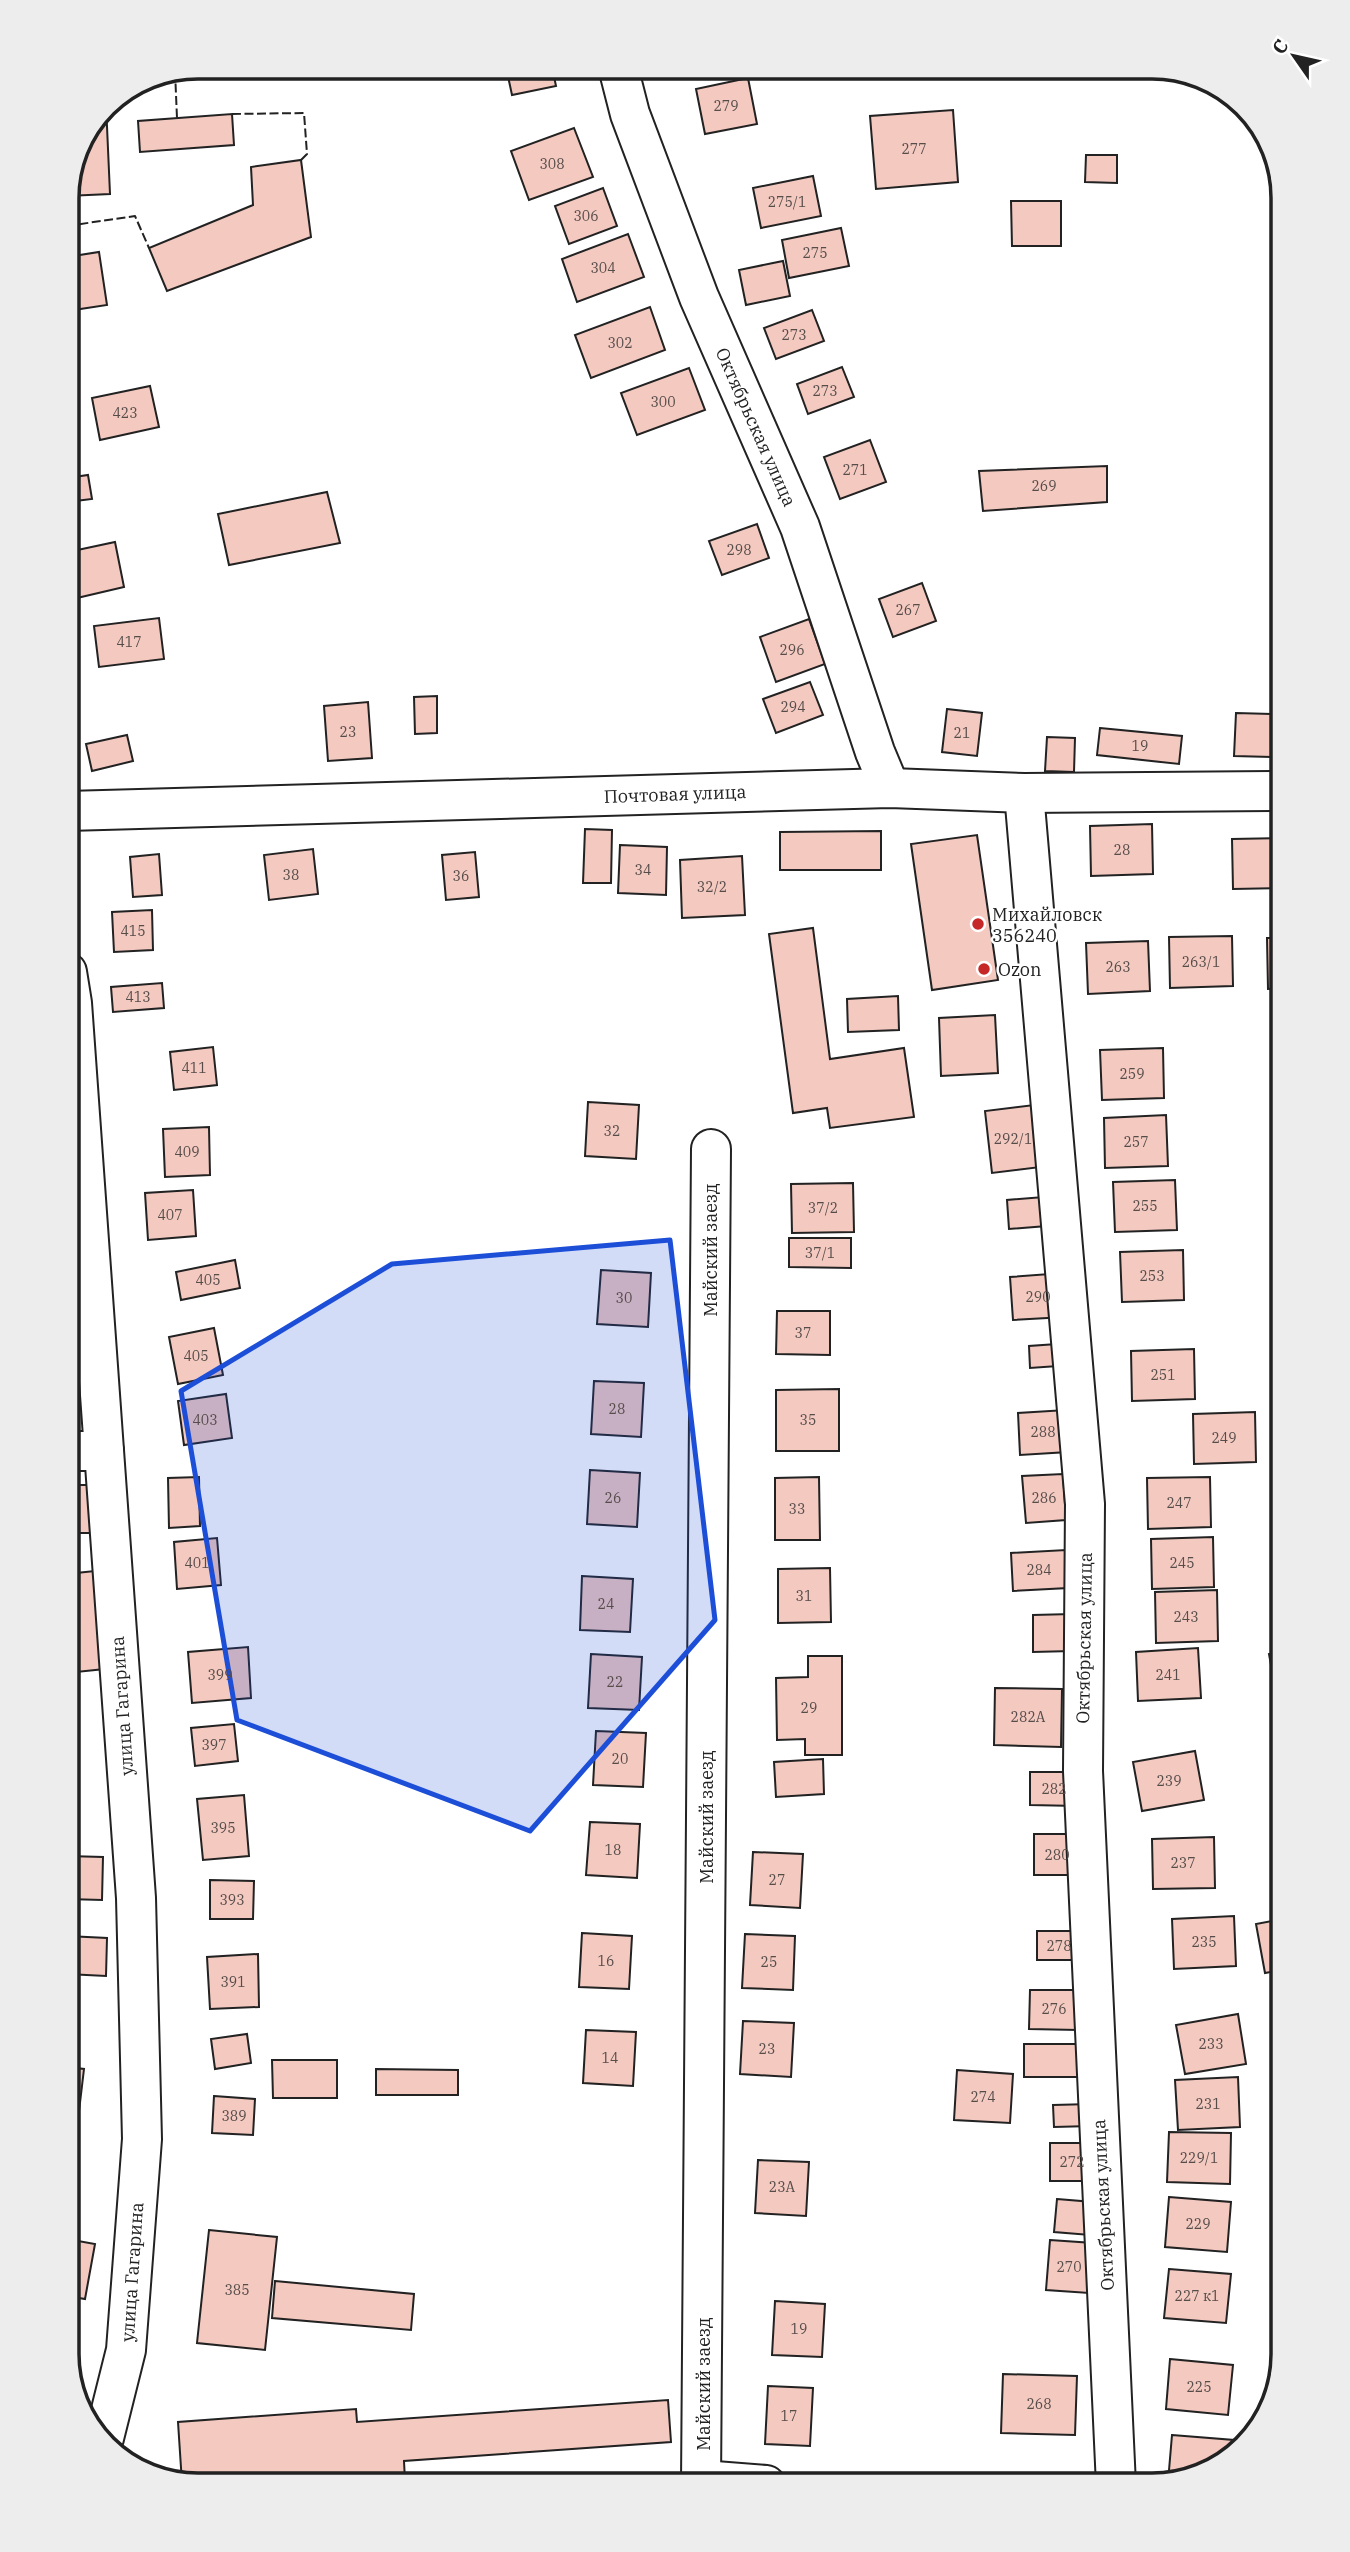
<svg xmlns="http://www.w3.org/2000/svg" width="1350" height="2552" font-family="'IBM Plex Serif',serif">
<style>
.building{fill:#f3c9c0;stroke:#222;stroke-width:2}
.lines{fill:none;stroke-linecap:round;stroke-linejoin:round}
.minor-casing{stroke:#222;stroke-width:42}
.major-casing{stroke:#222;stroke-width:42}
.minor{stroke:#fff;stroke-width:38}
.major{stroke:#fff;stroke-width:38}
.fence{stroke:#222;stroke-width:2;stroke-dasharray:9 3.5;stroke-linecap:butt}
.marked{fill:#1d4ed8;fill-opacity:0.2;stroke:#1d4ed8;stroke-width:5;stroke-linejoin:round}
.poi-dot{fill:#c62828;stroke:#fff;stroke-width:2.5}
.labels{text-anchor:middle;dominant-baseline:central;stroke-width:5;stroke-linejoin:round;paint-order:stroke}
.number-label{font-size:14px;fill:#564c4a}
.street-label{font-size:18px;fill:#222;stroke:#fff}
.poi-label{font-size:18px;fill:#222;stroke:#fff;text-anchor:start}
.rim{fill:none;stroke:#222;stroke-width:3.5}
</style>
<rect width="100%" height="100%" fill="#fff"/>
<g class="building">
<path d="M506,67H552L556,86L512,95Z"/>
<path d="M748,78L757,124L705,134L696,89Z"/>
<path d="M106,104L110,194L67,196V190Z"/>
<path d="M953,110L958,182L876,189L870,116Z"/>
<path d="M232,114L234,145L140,152L138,121Z"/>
<path d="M574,128L593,177L529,200L511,151Z"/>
<path d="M1086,155H1117V183L1085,182Z"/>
<path d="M301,160L311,237L167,291L149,248L253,205L251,167Z"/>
<path d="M813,176L821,216L761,228L753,188Z"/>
<path d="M603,188L617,226L569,244L555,206Z"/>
<path d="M1011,201H1061V246H1012Z"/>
<path d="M841,228L849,266L789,278L782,240Z"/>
<path d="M628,234L644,277L577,302L562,259Z"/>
<path d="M99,252L107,305L67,311V257Z"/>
<path d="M783,261L790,296L746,305L739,270Z"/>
<path d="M650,307L665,350L591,378L575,335Z"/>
<path d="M812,310L824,341L776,359L764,328Z"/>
<path d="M842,367L854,397L808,414L797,384Z"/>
<path d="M689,368L705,410L637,435L621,393Z"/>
<path d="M150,386L159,427L100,440L92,398Z"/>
<path d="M870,440L886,482L840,499L824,457Z"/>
<path d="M1107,466V502L983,511L979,471Z"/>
<path d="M88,475L92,499L67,502V478Z"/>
<path d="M327,492L340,543L229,565L218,514Z"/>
<path d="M757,524L769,558L722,575L709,541Z"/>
<path d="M115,542L124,587L77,598L68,552Z"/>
<path d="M922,583L936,621L893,637L879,599Z"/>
<path d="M159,618L164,659L99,667L94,626Z"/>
<path d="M809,619L825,664L776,682L760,637Z"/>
<path d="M810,682L823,715L776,733L763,699Z"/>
<path d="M437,696V733L415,734L414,697Z"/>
<path d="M368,702L372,758L328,761L324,706Z"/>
<path d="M947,709L982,713L977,756L942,752Z"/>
<path d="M1236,713L1276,714L1275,757L1234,756Z"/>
<path d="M1100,728L1182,736L1179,764L1097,755Z"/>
<path d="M127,735L133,761L92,771L86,744Z"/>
<path d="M1047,737L1075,738L1074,772L1045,771Z"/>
<path d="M1152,824L1153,874L1091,876L1090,826Z"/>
<path d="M585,829L612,830L611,883H583Z"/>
<path d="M881,831V870H780V832Z"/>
<path d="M977,835L998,980L932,990L911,844Z"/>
<path d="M1283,838V888L1233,889L1232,839Z"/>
<path d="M620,845L667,847L666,895L618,893Z"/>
<path d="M313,849L318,894L269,900L264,855Z"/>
<path d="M475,852L479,897L446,900L442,855Z"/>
<path d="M159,854L162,895L133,897L130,857Z"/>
<path d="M742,856L745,915L682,918L680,860Z"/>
<path d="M152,910L153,950L114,952L112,912Z"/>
<path d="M813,928L830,1059L904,1048L914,1117L830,1128L827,1108L793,1113L769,934Z"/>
<path d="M1232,936L1233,986L1170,988L1169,937Z"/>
<path d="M1267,938H1283V988L1268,989Z"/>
<path d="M1148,941L1150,991L1088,994L1086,943Z"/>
<path d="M162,983L164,1008L113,1012L111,987Z"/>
<path d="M898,996L899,1030L848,1032L847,999Z"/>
<path d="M995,1015L998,1073L941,1076L939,1018Z"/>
<path d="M213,1047L217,1085L174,1090L170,1052Z"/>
<path d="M1163,1048L1164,1098L1102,1100L1100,1050Z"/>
<path d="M588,1102L639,1105L636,1159L585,1156Z"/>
<path d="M1034,1105L1041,1167L992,1173L985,1111Z"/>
<path d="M1166,1115L1168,1166L1105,1168L1104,1118Z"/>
<path d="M209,1127L210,1175L165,1177L163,1129Z"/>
<path d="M1175,1180L1177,1230L1115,1232L1113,1182Z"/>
<path d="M853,1183L854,1232L792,1233L791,1184Z"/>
<path d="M193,1190L196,1236L148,1240L145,1193Z"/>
<path d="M1056,1196L1059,1225L1009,1229L1007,1200Z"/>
<path d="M789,1238H851V1268L789,1267Z"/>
<path d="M1183,1250L1184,1300L1122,1302L1120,1252Z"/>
<path d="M235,1260L240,1288L181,1300L176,1272Z"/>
<path d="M601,1270L651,1273L648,1327L597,1324Z"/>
<path d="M1063,1273L1065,1317L1013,1320L1010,1277Z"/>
<path d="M777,1311H830V1355L776,1354Z"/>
<path d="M214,1328L223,1375L178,1384L169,1337Z"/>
<path d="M67,1333H68L73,1373L67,1374Z"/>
<path d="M1071,1343L1072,1365L1030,1368L1029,1346Z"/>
<path d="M1194,1349L1195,1399L1132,1401L1131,1351Z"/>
<path d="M594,1381L644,1383L641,1437L591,1434Z"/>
<path d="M839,1389V1451H776V1390Z"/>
<path d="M226,1394L232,1438L184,1445L178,1401Z"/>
<path d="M67,1407H77L78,1434L67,1435Z"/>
<path d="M1066,1410L1068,1452L1020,1455L1018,1413Z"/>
<path d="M1255,1412L1256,1462L1194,1464L1193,1414Z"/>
<path d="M590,1470L640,1473L637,1527L587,1524Z"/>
<path d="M1063,1474L1066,1520L1026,1523L1022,1476Z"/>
<path d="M199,1477L200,1526L169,1528L168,1478Z"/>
<path d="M819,1477L820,1540H775V1478Z"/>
<path d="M1210,1477L1211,1527L1148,1529L1147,1478Z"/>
<path d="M67,1485H93L92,1533H67Z"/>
<path d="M1213,1537L1214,1587L1152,1589L1151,1539Z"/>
<path d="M217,1538L221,1585L177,1589L174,1542Z"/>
<path d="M1066,1550L1068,1588L1013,1591L1011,1553Z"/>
<path d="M830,1568L831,1622L778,1623V1569Z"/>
<path d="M104,1570L114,1668L67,1673V1574Z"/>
<path d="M582,1576L633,1579L630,1632L580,1630Z"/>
<path d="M1217,1590L1218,1641L1156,1643L1155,1592Z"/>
<path d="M1072,1614V1651L1033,1652V1615Z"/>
<path d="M248,1647L251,1698L192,1703L188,1652Z"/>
<path d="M1198,1648L1201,1698L1138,1701L1136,1652Z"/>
<path d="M1283,1652V1703L1278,1704L1269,1654Z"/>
<path d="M591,1654L642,1657L639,1710L588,1708Z"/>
<path d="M808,1656H842V1755H805V1739L777,1740L776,1678L808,1677Z"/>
<path d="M995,1688L1062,1689L1061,1747L994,1745Z"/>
<path d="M234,1724L238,1761L195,1766L191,1728Z"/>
<path d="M596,1731L646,1733L643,1787L593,1785Z"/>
<path d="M1195,1751L1204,1800L1142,1811L1133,1762Z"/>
<path d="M823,1759L824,1794L776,1797L774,1762Z"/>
<path d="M1030,1772H1077V1806L1030,1805Z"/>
<path d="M244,1795L249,1856L203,1860L197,1799Z"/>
<path d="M590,1822L640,1824L637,1878L586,1875Z"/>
<rect x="1034" y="1834" width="45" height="41"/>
<path d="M1214,1837L1215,1888L1153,1889L1152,1839Z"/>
<path d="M753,1852L803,1854L800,1908L750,1905Z"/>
<path d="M67,1856L103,1857L102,1900L67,1899Z"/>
<path d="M210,1880L254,1881L253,1919H210Z"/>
<path d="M1234,1916L1236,1966L1174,1969L1172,1919Z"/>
<path d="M1283,1919V1970L1265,1973L1256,1924Z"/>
<rect x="1037" y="1931" width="45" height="29"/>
<path d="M582,1933L632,1936L629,1989L579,1987Z"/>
<path d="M745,1934L795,1936L793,1990L742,1988Z"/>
<path d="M67,1936L107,1938L106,1976L67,1974Z"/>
<path d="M258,1954L259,2007L210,2009L207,1957Z"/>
<path d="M1030,1990H1079L1078,2030L1029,2029Z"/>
<path d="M1238,2014L1246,2064L1185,2074L1176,2025Z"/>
<path d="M743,2021L794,2023L791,2077L740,2074Z"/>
<path d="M586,2030L636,2032L633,2086L583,2083Z"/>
<path d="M247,2034L251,2063L215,2069L211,2039Z"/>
<rect x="1024" y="2044" width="57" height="33"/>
<path d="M272,2060H337V2098H273Z"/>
<path d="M67,2067L84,2069L79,2111L67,2109Z"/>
<path d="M376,2069L458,2070V2095H376Z"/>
<path d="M957,2070L1013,2074L1010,2123L954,2120Z"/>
<path d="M1238,2077L1240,2127L1178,2130L1175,2080Z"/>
<path d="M214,2096L255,2099L253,2135L212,2133Z"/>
<path d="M1091,2104V2126L1054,2127L1053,2105Z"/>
<path d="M1169,2132L1231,2133L1230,2184L1167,2182Z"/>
<rect x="1050" y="2143" width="44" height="38"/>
<path d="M67,2147L79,2150L67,2223Z"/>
<path d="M758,2160L809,2162L806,2216L755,2213Z"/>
<path d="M1169,2197L1231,2202L1227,2252L1165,2247Z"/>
<path d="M1057,2199L1093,2202L1090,2235L1054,2232Z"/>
<path d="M209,2230L277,2237L265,2350L197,2343Z"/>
<path d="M67,2239L95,2244L85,2299L67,2296Z"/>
<path d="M1050,2240L1093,2243L1089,2293L1046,2290Z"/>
<path d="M1275,2266L1283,2267V2317L1271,2316Z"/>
<path d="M1169,2269L1231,2274L1226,2323L1164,2318Z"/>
<path d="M275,2281L414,2294L411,2330L272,2318Z"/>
<path d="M775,2301L825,2304L822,2357L772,2355Z"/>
<path d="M1170,2359L1233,2365L1228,2415L1166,2409Z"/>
<path d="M1003,2374L1077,2376L1075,2435L1001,2433Z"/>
<path d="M768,2386L813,2388L810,2446L765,2444Z"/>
<path d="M668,2400L671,2442L404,2461L405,2481L336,2485V2475L189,2485L182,2483L178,2422L356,2409L357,2422Z"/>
<path d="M1172,2435L1234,2440L1233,2450L1203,2475L1168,2482Z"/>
</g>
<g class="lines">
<defs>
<g id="minor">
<path d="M618,67L630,114L699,297L800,527L875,752L890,788"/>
<path d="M1024,793L1085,1504L1083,1771L1116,2485"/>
<path d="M67,1451H104"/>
<path d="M702,2480L766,2485"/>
<path d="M701,2485L711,1149"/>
</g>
<g id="major">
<path d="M67,811L890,788L1024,793L1283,791"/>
<path d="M67,972L72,1003L136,1898L142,2139L126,2350L104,2438"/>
</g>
</defs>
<use href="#minor" class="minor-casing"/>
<use href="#major" class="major-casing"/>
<use href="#minor" class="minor"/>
<use href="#major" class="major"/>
<g class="fence">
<path d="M175,71L177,118"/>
<path d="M232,114L304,113L307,154L301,160"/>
<path d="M67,226L135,216L149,248"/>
</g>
</g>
<path class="marked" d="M670,1240L715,1620L530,1831L237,1720L181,1391L392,1264Z"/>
<g class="poi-dot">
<circle cx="978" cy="924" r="7"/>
<circle cx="984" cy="969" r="7"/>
</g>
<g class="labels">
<g class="number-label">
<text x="726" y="106">279</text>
<text x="914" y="149">277</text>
<text x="552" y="164">308</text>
<text x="787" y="202">275/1</text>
<text x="586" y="216">306</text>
<text x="815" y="253">275</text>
<text x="603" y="268">304</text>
<text x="794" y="335">273</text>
<text x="620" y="343">302</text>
<text x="825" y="391">273</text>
<text x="663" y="402">300</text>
<text x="125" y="413">423</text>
<text x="855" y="470">271</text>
<text x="1044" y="486">269</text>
<text x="739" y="550">298</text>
<text x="908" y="610">267</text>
<text x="129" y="642">417</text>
<text x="792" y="650">296</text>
<text x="793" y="707">294</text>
<text x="348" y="732">23</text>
<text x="962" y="733">21</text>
<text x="1140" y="746">19</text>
<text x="1122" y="850">28</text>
<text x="643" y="870">34</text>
<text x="291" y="875">38</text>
<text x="461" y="876">36</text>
<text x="712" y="887">32/2</text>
<text x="133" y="931">415</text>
<text x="1201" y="962">263/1</text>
<text x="1118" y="967">263</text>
<text x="138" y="997">413</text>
<text x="194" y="1068">411</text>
<text x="1132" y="1074">259</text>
<text x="612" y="1131">32</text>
<text x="1013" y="1139">292/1</text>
<text x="1136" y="1142">257</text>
<text x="187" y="1152">409</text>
<text x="1145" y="1206">255</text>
<text x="823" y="1208">37/2</text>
<text x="170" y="1215">407</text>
<text x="820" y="1253">37/1</text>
<text x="1152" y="1276">253</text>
<text x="208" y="1280">405</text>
<text x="1038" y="1297">290</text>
<text x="624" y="1298">30</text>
<text x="803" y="1333">37</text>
<text x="196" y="1356">405</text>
<text x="1163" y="1375">251</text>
<text x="617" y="1409">28</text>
<text x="205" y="1420">403</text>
<text x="808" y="1420">35</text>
<text x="1043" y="1432">288</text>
<text x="1224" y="1438">249</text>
<text x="613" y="1498">26</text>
<text x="1044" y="1498">286</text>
<text x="1179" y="1503">247</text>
<text x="797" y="1509">33</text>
<text x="197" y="1563">401</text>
<text x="1182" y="1563">245</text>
<text x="1039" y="1570">284</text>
<text x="804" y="1596">31</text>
<text x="606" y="1604">24</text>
<text x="1186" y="1617">243</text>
<text x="220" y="1675">399</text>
<text x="1168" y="1675">241</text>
<text x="615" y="1682">22</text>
<text x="809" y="1708">29</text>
<text x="1028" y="1717">282А</text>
<text x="214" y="1745">397</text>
<text x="620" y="1759">20</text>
<text x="1169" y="1781">239</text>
<text x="1054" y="1789">282</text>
<text x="223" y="1828">395</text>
<text x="613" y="1850">18</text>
<text x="1057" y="1855">280</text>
<text x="1183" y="1863">237</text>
<text x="777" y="1880">27</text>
<text x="232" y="1900">393</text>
<text x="1204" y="1942">235</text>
<text x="1059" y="1946">278</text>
<text x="606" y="1961">16</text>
<text x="769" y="1962">25</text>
<text x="233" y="1982">391</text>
<text x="1054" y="2009">276</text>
<text x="1211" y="2044">233</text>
<text x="767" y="2049">23</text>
<text x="610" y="2058">14</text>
<text x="983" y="2097">274</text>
<text x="1208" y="2104">231</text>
<text x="234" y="2116">389</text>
<text x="1199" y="2158">229/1</text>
<text x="1072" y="2162">272</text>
<text x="782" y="2187">23А</text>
<text x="1198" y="2224">229</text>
<text x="1069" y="2267">270</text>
<text x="237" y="2290">385</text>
<text x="1197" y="2296">227 к1</text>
<text x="799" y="2329">19</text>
<text x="1199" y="2387">225</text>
<text x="1039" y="2404">268</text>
<text x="789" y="2416">17</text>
</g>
<g class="street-label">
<text transform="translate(756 427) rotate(66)">Октябрьская улица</text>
<text transform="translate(675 794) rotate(-2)">Почтовая улица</text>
<text transform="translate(710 1250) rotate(-90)">Майский заезд</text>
<text transform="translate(1084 1638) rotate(-89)">Октябрьская улица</text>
<text transform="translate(122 1706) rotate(-94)">улица Гагарина</text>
<text transform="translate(706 1817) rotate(-90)">Майский заезд</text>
<text transform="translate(1103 2205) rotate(-93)">Октябрьская улица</text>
<text transform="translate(132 2272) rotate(-86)">улица Гагарина</text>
<text transform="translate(703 2384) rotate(-90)">Майский заезд</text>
</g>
<g class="poi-label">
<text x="992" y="914">Михайловск<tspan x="992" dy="21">356240</tspan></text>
<text x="998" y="969">Ozon</text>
</g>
</g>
<path d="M0 0H1350V2552H0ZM198 79H1152A119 119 0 0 1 1271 198V2354A119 119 0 0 1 1152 2473H198A119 119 0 0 1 79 2354V198A119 119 0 0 1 198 79Z" fill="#ededed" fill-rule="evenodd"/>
<path class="rim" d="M198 79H1152A119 119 0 0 1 1271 198V2354A119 119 0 0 1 1152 2473H198A119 119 0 0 1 79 2354V198A119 119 0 0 1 198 79Z"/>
<g transform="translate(1294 56) rotate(304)" stroke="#ffffff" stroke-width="5" paint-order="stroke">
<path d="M0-5L12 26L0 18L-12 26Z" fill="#222222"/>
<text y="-10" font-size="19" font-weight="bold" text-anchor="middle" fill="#222222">С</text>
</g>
</svg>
